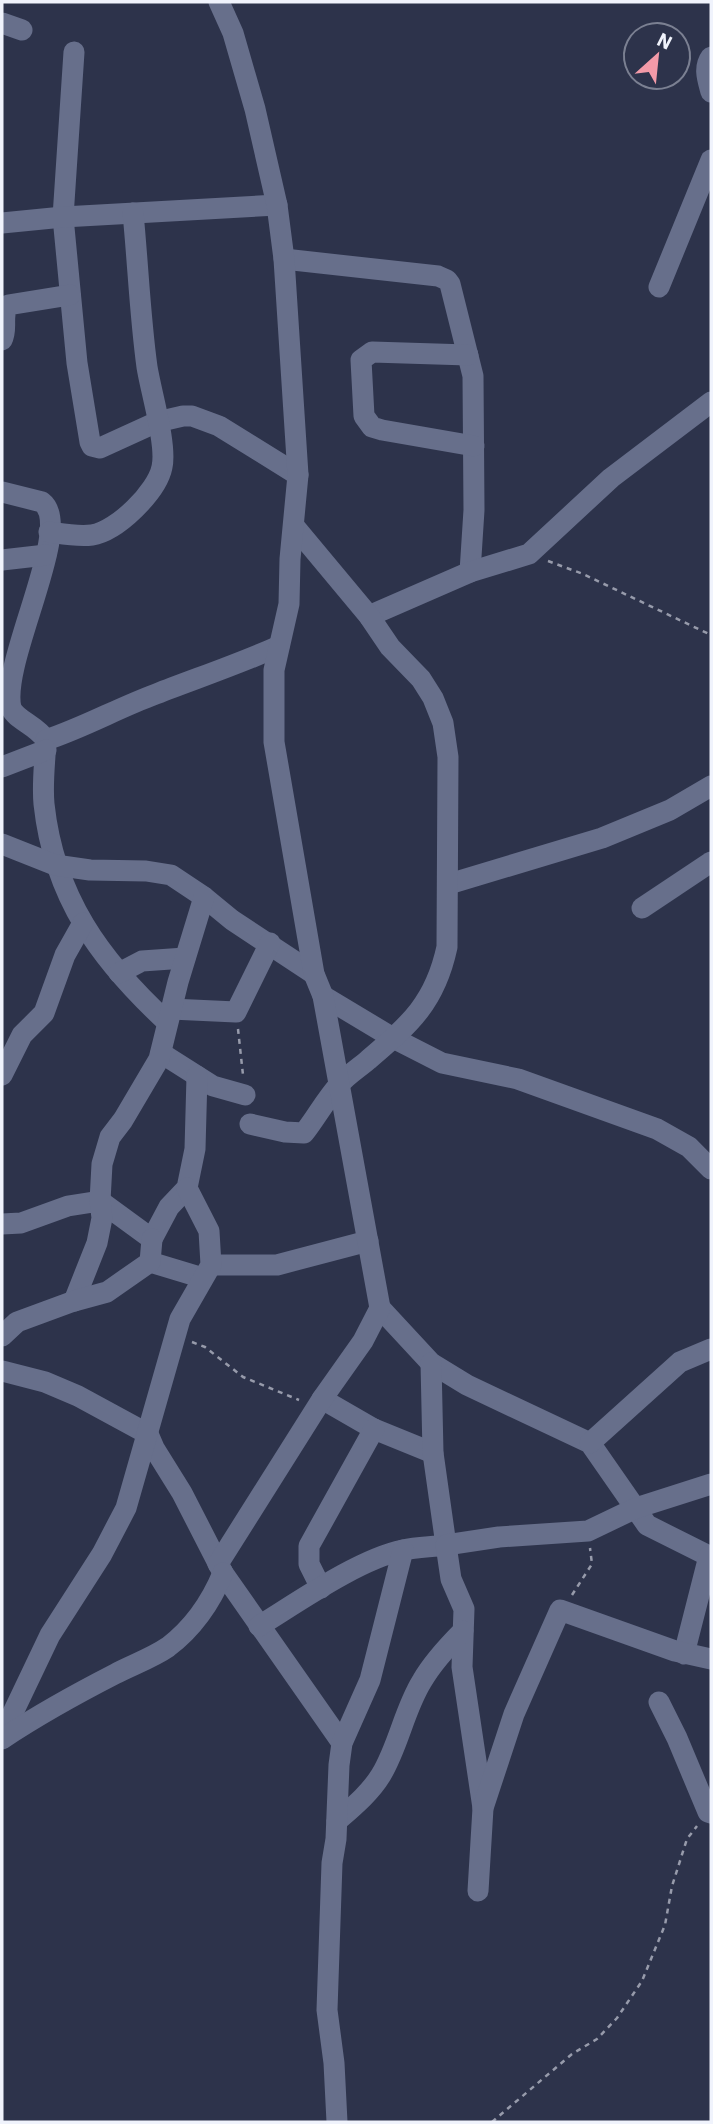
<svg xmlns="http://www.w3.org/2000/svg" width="713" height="2124" font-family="'IBM Plex Sans',sans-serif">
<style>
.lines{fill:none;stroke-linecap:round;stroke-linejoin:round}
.path{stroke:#979bab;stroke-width:2.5;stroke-dasharray:5 5;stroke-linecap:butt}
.minor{stroke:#676f8b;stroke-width:21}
</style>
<rect width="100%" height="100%" fill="#2d334b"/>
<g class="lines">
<g class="path">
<path d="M548,561L583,574L711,635"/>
<path d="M238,1029L243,1075"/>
<path d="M192,1342L205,1347L243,1377L299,1400"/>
<path d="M572,1595L592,1564L590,1548"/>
<path d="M492,2122L572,2054L597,2039L617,2018L642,1981L665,1925L672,1886L687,1839L697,1826"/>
</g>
<g class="minor">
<path d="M2,23L22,30"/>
<path d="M74,52L63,217L77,363L90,442L92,446L100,448L157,422L183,416H192L219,426L298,475"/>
<path d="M711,57C703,68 708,80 711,92"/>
<path d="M2,223L63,217L277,205"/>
<path d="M284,259L438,276L447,280L450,284L473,376L474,510L470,572"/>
<path d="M659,287L711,160"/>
<path d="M2,340C8,329 1,316 8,305L70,295"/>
<path d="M468,355L372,352L361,360L364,416L372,427L382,430L474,446"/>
<path d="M2,492L42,502C75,527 0,661 11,708C16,720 36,725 46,740C45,761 42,783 44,804C54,897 100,960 167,1022"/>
<path d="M49,532C63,534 78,537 92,535C117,531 157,492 162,467C167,445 151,392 147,367C140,316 138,264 133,213"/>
<path d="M2,560L46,555"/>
<path d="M369,616L470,572L529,554L611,478L711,402"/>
<path d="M46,740C85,727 118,708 156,694C197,678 239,664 279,646"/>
<path d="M2,767L46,750"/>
<path d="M2,844L55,865L90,870L146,871L171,875L204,897L232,920L314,974"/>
<path d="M449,884L602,838L670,810L711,786"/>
<path d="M642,908L711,862"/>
<path d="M119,973L142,961L185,958"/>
<path d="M323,996L393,1038L442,1063L518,1079L657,1129L689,1147L711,1169"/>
<path d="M171,1009L236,1012L270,943"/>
<path d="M161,1053L213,1086L245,1095"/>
<path d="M2,1075L22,1035L44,1013L65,955L83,923"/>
<path d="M250,1124L285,1132L304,1133C316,1118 326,1099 339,1085C347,1075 359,1068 368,1060C410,1024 435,1003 447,947L448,757L443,723L433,698L421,679L390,647L369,616L294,526"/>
<path d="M2,1224L21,1223L68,1206L100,1201L152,1239L169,1207L187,1188L195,1149L197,1076"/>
<path d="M150,1262L203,1278"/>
<path d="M211,1265H277L368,1241"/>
<path d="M74,1301L97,1243L102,1218L100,1201L102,1164L110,1137L123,1120L159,1059L178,982L204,897"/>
<path d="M380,1308L431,1363L467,1385L590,1443L647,1525L711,1557"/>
<path d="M2,1336L17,1322L74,1301L107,1292L150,1262L152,1239"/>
<path d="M2,1371L45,1382L78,1396L148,1434L154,1448L182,1493L223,1573L342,1743"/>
<path d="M322,1399L374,1429L433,1453"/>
<path d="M590,1443L680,1362L711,1349"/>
<path d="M218,1564L322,1399L363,1341L380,1308L323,996L314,974L274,742V670L289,604L290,559L298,475L284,259L277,205L255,109L233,33L219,2"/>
<path d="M321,1588L309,1564V1546L374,1429"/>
<path d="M259,1626C298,1602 359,1559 403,1550C417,1547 432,1547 446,1545L433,1453L431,1363"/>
<path d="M684,1654L709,1556"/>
<path d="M659,1702L677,1738L708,1812L711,1813"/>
<path d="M3,1738L8,1723L50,1635L102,1554L126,1508L180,1319L211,1265L209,1231L187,1188"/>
<path d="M2,1739C38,1715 76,1694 115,1674C132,1665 152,1658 168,1647C193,1628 211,1602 223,1573"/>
<path d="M483,1808L462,1667L464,1609L451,1579L446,1545L499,1537L588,1531L636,1508L711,1484"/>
<path d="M337,1821C353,1807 370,1793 381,1775C399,1745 404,1710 422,1681C433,1662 448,1646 463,1631"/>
<path d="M478,1891L483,1808L514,1714L560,1610L675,1651L711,1659"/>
<path d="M337,2122L334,2063L327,2010L332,1863L336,1839L339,1765L342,1743L370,1680L403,1550"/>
</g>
</g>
<rect width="713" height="2124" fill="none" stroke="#f0f3fc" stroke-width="7"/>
<g transform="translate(657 56) rotate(27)"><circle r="33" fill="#2d334b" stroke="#7b8092" stroke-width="2"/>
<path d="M0-5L12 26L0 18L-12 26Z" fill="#f39aa8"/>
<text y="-10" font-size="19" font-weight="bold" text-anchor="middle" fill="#f0f3fc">N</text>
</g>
</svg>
